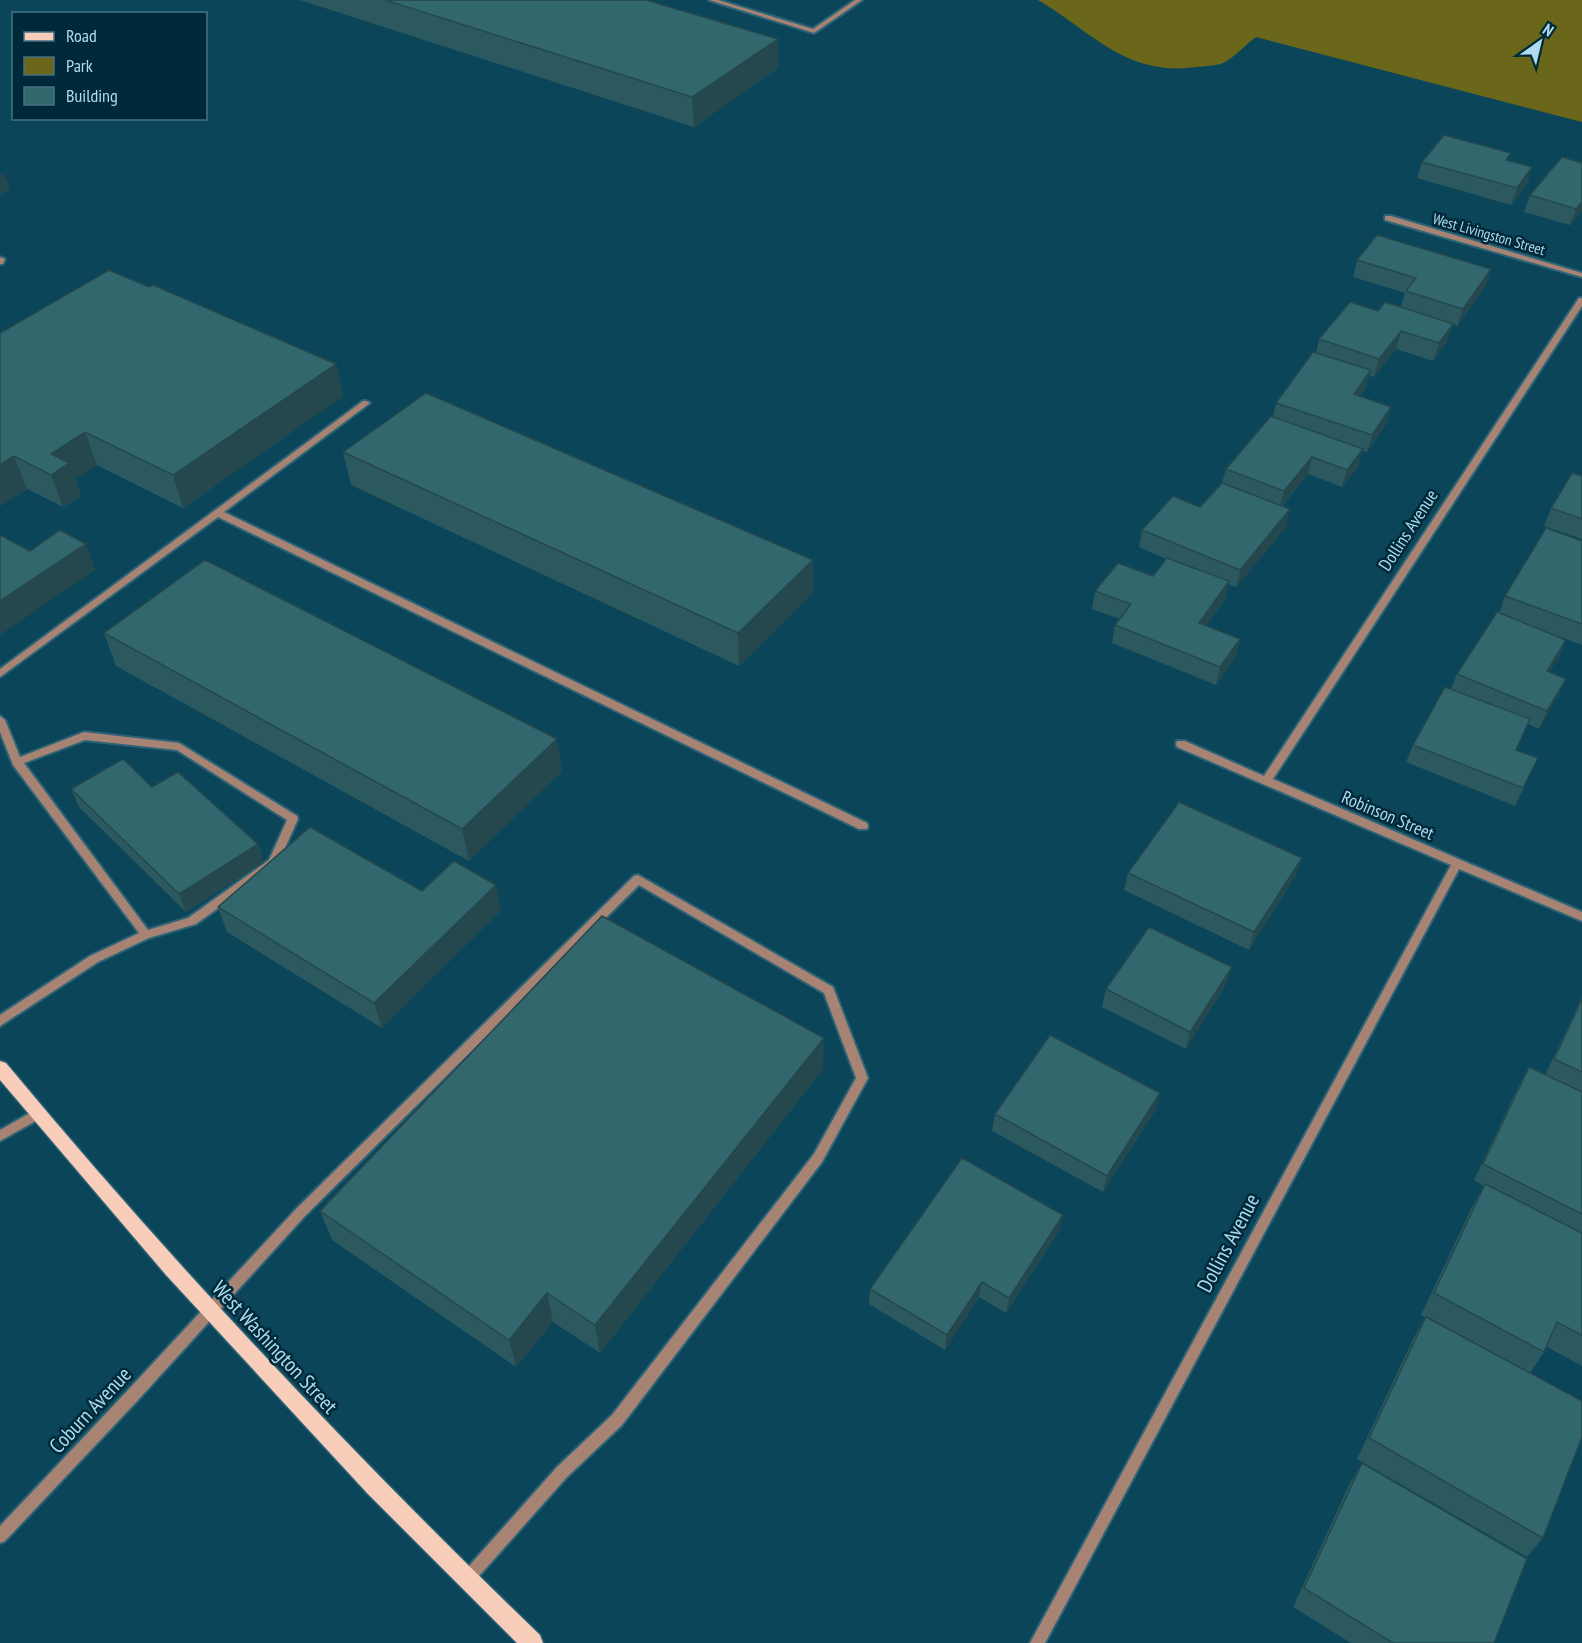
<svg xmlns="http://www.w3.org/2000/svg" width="1582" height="1643" font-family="'PT Sans Narrow',sans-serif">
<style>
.green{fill:#6a671a}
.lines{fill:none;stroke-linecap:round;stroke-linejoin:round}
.minor-casing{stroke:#2c6377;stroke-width:4}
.major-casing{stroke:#2c6377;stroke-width:3}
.minor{fill:#a68373;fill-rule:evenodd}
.major{fill:#f8ceba;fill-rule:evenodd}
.wall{fill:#2c595f}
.shaded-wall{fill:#24484d}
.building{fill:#33676e;stroke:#24484d;stroke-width:1.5}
.labels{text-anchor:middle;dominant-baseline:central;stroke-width:5;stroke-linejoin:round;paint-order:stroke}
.far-street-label{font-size:15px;fill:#aedbef;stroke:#002a3a}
.street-label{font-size:18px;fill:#aedbef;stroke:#002a3a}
.near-street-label{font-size:21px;fill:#aedbef;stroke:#002a3a}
</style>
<rect width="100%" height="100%" fill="#0b4559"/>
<path class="green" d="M1038,0H1582V122L1256,37C1246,44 1235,57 1223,63C1216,66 1204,66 1196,67C1126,77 1091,31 1038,0Z"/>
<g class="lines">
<defs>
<g id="minor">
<path d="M709,0H718L813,29L855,0H862L814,33Z"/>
<path d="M1385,216H1391L1582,273V277L1385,220Z"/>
<path d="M0,257L5,259L3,264H0Z"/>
<path d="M1579,298H1582V306L1273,779L1582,912V921L1459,869L1045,1643H1030L1451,865L1177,747L1176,744L1177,741H1185L1264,776Z"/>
<path d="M363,401H366L370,403L224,512L867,823L868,826L867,829H859L218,517L0,677V669Z"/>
<path d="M0,716L5,720L20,757L84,732L179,743L297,816L298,819L277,866L196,924L149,938L98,962L0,1026V1015L90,956L139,933L13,765L0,732ZM85,740L177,750L287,820L269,860L188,918L148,930L24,763Z"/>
<path d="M638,875L833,987L868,1078L822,1162L622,1425L567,1477L471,1585L466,1587L461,1585L459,1580L461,1575L557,1467L612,1415L814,1154L856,1078L824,993L639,885L305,1216L139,1399L5,1541L0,1543V1526L129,1389L297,1208L634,876Z"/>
<path d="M37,1109L41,1110L43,1114L41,1118L0,1141V1130Z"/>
</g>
<path id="major" d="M0,1061L6,1063C173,1264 352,1454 540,1635L543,1643H517L367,1493L166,1275L0,1080Z"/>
</defs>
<use href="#minor" class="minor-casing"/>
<use href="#major" class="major-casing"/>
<use href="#minor" class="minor"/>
<use href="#major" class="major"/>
</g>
<g class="wall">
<path d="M300,0H646L778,39V68L694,127Z"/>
<path d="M1509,161L1532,167L1527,184L1511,205L1417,178L1422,162Z"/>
<path d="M1582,163V211L1570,225L1524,212L1530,195Z"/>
<path d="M1357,260L1486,286L1457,326L1453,324L1447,341L1433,361L1396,349L1374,377L1369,375L1366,387L1360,396L1391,407L1386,424L1367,452L1362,451L1358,467L1342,487L1308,474L1282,506L1286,527L1236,587L1228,584L1225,599L1206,626L1240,639L1235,657L1216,685L1112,643L1115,625L1120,619L1092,609L1095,591L1153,576L1166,559L1139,547L1142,530L1200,507L1222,483L1226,469L1273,417L1276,403L1316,353L1319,339L1378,311L1401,307L1405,293L1353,277Z"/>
<path d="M0,333L336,364L343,396L183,508L97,465L75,479L81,496L63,507L27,489L0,506Z"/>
<path d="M343,452L813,560V593L739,666L351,485Z"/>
<path d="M1582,476V539L1544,526L1551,508Z"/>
<path d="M1582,541V645L1558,636L1566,640L1559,657L1549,672L1566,679L1558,696L1539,729L1528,724L1516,750L1538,758L1515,806L1406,762L1413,745L1451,689L1457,674L1499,613L1505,596Z"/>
<path d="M104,633L562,771L469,861L116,666Z"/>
<path d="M152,787L258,844L264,862L186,912L79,807L71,789Z"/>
<path d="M1128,873L1296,875L1249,950L1124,890Z"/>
<path d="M422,891L501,910L382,1028L227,932L218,907Z"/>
<path d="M1232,967L1226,984L1186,1049L1102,1007L1106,989Z"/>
<path d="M1582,997V1366L1547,1347L1544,1352L1530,1373L1543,1538L1527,1557L1357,1459L1413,1339L1425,1318L1421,1315L1472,1207L1484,1186L1474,1180L1520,1083L1529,1067L1545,1075Z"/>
<path d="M823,1069L600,1353L553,1322L516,1367L332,1240L320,1211Z"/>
<path d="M1156,1109L1103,1192L992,1131L995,1114Z"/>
<path d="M1059,1231L1006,1313L979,1297L945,1350L869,1304L870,1289Z"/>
<path d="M1362,1463L1494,1643H1351L1293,1607L1350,1483Z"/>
</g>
<g class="shaded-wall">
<path d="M778,39V68L694,127L692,97Z"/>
<path d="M1532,167L1527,184L1511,205L1517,188Z"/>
<path d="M4,173L10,189L0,195V175Z"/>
<path d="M1582,202V211L1570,225L1576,209Z"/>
<path d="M1491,269L1486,286L1457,326L1463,309Z"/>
<path d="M1453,324L1447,341L1433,361L1439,343Z"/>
<path d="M1401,331L1396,349L1374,377L1379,359Z"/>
<path d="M336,364L343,396L183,508L173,475Z"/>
<path d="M1371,370L1366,387L1349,412L1354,394Z"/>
<path d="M1391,407L1386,424L1367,452L1372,435Z"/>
<path d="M85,432L97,465L75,479L81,496L63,507L51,475V454Z"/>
<path d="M1363,449L1358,467L1342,487L1347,470Z"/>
<path d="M14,456L27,489L0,506V465Z"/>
<path d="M1312,457L1308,474L1279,508L1284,491Z"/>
<path d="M1290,509L1286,527L1236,587L1240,570Z"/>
<path d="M86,544L95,570L0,635V601Z"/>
<path d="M813,560V593L739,666L738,633Z"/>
<path d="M1229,581L1225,599L1195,641L1199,623Z"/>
<path d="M1240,639L1235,657L1216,685L1220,667Z"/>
<path d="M1566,640L1559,657L1539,689L1547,671Z"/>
<path d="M1566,679L1558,696L1539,729L1547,711Z"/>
<path d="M557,739L562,771L469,861L462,829Z"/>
<path d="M258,844L264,862L186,912L179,894Z"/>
<path d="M1302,858L1296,875L1249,950L1254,932Z"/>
<path d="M496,885L501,910L382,1028L374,1003Z"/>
<path d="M1232,967L1226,984L1186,1049L1190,1032Z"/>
<path d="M824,1038L823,1069L600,1353L595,1325Z"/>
<path d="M1160,1093L1156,1109L1103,1192L1107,1176Z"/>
<path d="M1063,1215L1059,1231L1006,1313L1009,1298Z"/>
<path d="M982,1282L979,1297L945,1350L947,1335Z"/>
<path d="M547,1293L553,1322L516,1367L509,1340Z"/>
</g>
<g class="building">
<path d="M385,0H646L778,39L692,97Z"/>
<path d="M1444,135L1511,153L1506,160L1532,167L1517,188L1422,162Z"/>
<path d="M1562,157L1582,163V202L1576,209L1530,195Z"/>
<path d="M1377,235L1491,269L1463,309L1406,291L1416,278L1357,260Z"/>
<path d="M109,270L149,287L153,285L336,364L173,475L85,432L51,454L69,463L51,475L14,456L0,465V333Z"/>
<path d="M1350,302L1378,311L1385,302L1453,324L1439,343L1401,331L1379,359L1319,339Z"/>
<path d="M1313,352L1371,370L1354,394L1391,407L1372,435L1276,403Z"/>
<path d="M426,393L813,560L738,633L343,452Z"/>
<path d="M1271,416L1363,449L1347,470L1312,457L1284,491L1226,469Z"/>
<path d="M1572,473L1582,476V519L1551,508Z"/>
<path d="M1222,483L1290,509L1240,570L1142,530L1173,496L1200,507Z"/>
<path d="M1546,528L1582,541V624L1505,596Z"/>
<path d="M60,530L86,544L0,601V535L30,551Z"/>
<path d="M1167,558L1229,581L1199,623L1240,639L1220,667L1115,625L1131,604L1095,591L1118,563L1153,576Z"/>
<path d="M205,560L557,739L462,829L104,633Z"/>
<path d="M1497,612L1566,640L1547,671L1566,679L1547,711L1457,674Z"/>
<path d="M1445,687L1530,719L1516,750L1538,758L1523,788L1413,745Z"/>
<path d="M123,759L152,787L178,772L258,844L179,894L71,789Z"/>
<path d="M1179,802L1302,858L1254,932L1128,873Z"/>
<path d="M310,827L422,891L454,861L496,885L374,1003L218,907Z"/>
<path d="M602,916L824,1038L595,1325L547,1293L509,1340L320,1211Z"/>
<path d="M1149,927L1232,967L1190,1032L1106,989Z"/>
<path d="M1582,999V1072L1554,1059Z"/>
<path d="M1050,1035L1160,1093L1107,1176L995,1114Z"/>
<path d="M1529,1067L1582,1092V1214L1483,1164Z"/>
<path d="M962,1158L1063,1215L1009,1298L982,1282L947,1335L870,1289Z"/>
<path d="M1485,1184L1582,1233V1335L1557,1322L1544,1352L1434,1293Z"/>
<path d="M1426,1317L1582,1401V1437L1543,1538L1369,1438Z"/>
<path d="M1362,1463L1527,1559L1494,1643H1393L1304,1588Z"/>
</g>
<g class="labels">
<g class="far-street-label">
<text transform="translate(1489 234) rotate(16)">West Livingston Street</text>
</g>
<g class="street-label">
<text transform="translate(1408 530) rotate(-57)">Dollins Avenue</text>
<text transform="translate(1388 815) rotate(23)">Robinson Street</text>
</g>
<g class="near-street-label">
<text transform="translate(1228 1243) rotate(-62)">Dollins Avenue</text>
<text transform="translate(275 1347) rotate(47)">West Washington Street</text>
<text transform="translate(90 1410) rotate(-47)">Coburn Avenue</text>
</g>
</g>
<rect x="12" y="12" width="195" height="108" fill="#002a3a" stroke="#467182" stroke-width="1.5"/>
<rect x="24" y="32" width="30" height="9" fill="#f8ceba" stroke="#467182" stroke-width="1.5"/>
<text x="66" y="42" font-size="18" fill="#aedbef">Road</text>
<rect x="24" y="57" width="30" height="18" fill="#6a671a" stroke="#467182" stroke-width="1.5"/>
<text x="66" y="72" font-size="18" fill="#aedbef">Park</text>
<rect x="24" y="87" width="30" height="18" fill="#33676e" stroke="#467182" stroke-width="1.5"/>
<text x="66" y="102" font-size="18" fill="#aedbef">Building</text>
<g transform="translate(1540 42) rotate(34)" stroke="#002a3a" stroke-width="4.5" paint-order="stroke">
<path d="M0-4.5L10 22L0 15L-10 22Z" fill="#aedbef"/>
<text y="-9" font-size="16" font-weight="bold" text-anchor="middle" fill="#aedbef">N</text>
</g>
</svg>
